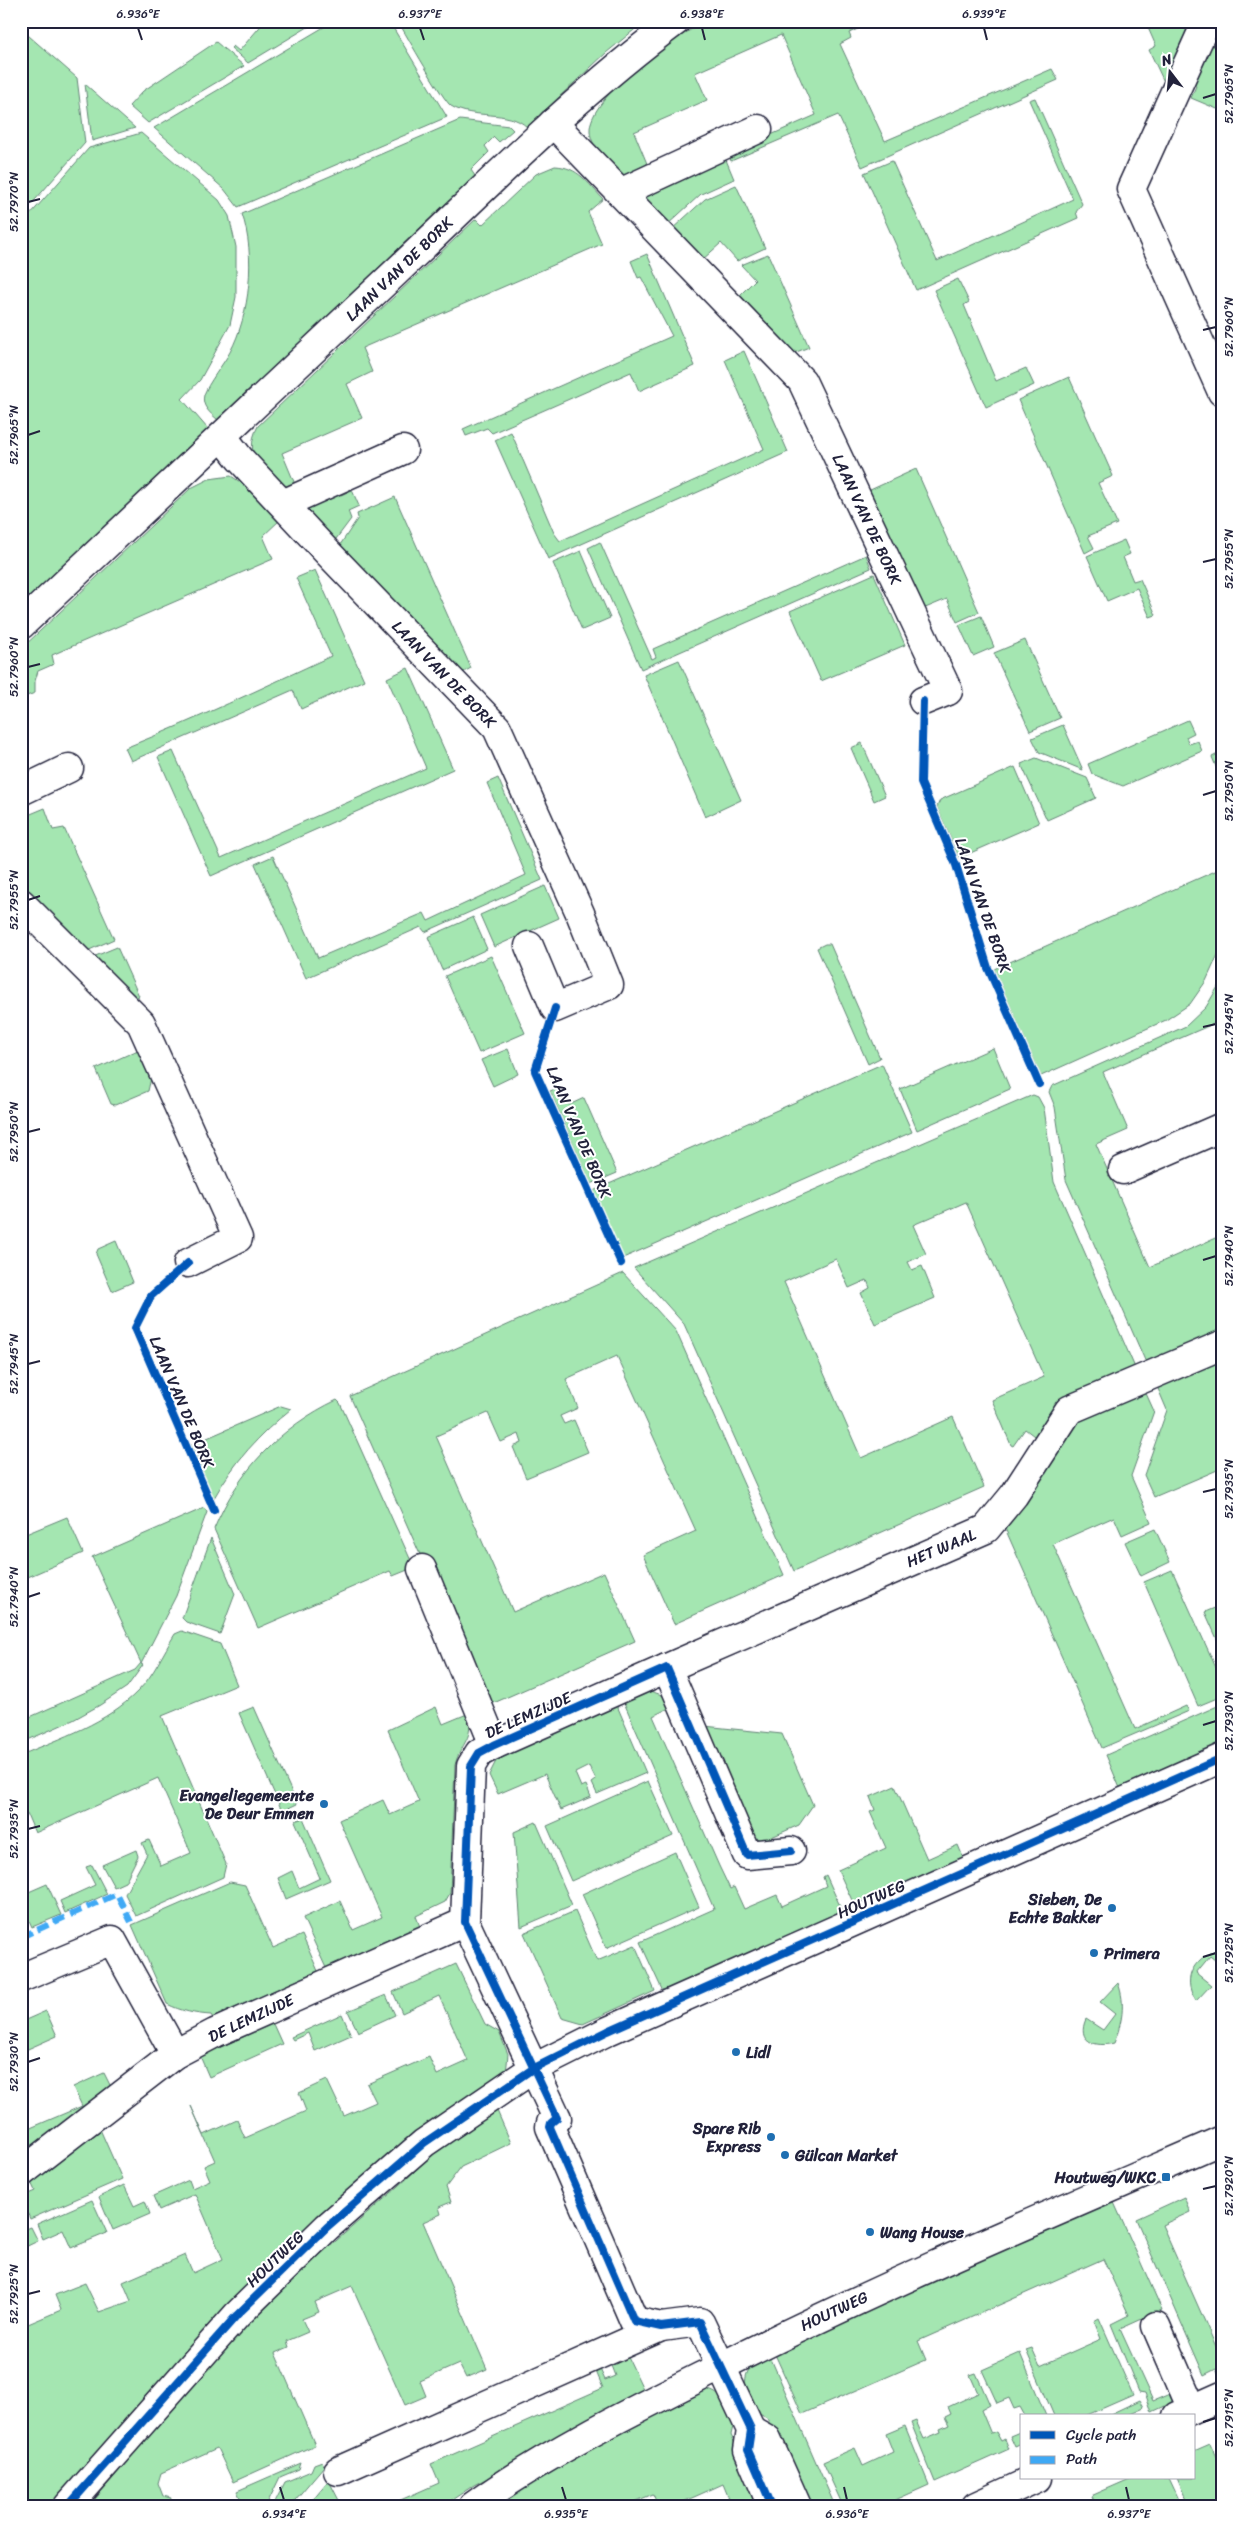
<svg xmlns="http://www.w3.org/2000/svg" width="1243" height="2527" font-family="Sriracha,sans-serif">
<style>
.green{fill:#a4e6b1;stroke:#638476}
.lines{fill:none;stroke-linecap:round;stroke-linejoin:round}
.street-casing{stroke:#22223b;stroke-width:31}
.secondary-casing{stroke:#22223b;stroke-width:31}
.street{stroke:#fff;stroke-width:28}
.secondary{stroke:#fff;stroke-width:28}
.quiet{stroke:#3fa9f5;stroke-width:6;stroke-dasharray:12 6;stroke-linecap:butt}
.cycleway-casing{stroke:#fff;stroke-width:11}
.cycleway{stroke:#0057b8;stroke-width:8}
.ticks{fill:none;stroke:#22223b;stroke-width:2}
.poi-dot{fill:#1f6fb2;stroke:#fff;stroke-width:2}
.labels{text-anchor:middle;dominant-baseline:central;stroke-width:4;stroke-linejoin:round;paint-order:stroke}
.street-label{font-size:16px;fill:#22223b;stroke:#fff}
.poi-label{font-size:16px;font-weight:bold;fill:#22223b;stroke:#fff;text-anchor:end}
.neatline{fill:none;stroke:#22223b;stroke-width:2}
.ticks-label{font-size:12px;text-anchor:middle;fill:#22223b}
</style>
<rect width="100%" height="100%" fill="#fff"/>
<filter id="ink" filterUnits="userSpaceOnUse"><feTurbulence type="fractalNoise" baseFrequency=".02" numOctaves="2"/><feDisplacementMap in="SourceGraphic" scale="10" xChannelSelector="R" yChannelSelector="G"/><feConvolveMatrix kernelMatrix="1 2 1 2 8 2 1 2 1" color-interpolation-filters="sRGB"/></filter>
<g filter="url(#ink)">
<g class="green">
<path d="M265,21H318L248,63L231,48L233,46L239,51Z"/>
<path d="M334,21H389L447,117L238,207L224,189L154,128Z"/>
<path d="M398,21H645L606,53L527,127C508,109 474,120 451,106C443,100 406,35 398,21Z"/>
<path d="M707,21H875L849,33L851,38L840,44L885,141L1052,69L1058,80L862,167L838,115L731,161L728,154L816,115L781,35L695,73L707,100L634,132L648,166L625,179C612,165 591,150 590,131C588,96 677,35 707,21Z"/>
<path d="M1145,21H1193L1165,84L1149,50L1156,46Z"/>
<path d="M1218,21H1222V111L1191,98L1196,86L1187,81Z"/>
<path d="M21,29L77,78L85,143L21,216V164L24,160L21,157Z"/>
<path d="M216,42L244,66L148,123L129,106L143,91Z"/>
<path d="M85,84L135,128L92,141Z"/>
<path d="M1035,98L1082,204L1076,212L1078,218L916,290L864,173L892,161L937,261L1073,199L1029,100Z"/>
<path d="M460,120L509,126L513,130L499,142L494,137L485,146L489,152L471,170L475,176L218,420C210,413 201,406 204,395C207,385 224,363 230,352C250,315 256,255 242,214Z"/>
<path d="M141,133L219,200L229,216L236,247V297L230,325L200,380L182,399L208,429L21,605V225L89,148Z"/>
<path d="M724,155L734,179L701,194L666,226L640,198Z"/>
<path d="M555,166C578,167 588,183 603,199L588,212L602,244L362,348L372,372L347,384L362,418L282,453L297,489L287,492C266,472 241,458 258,426L476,219L482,225L536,174Z"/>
<path d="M736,185L765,248L737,261L721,243L701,261L671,230L705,199Z"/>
<path d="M647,254L695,366L639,391L631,372L492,433L487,428L466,436L463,429L672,336L641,277L638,278L631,261Z"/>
<path d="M768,254L809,347L789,355L736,299L755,280L741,265Z"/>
<path d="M958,279L969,302L964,305L996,381L1026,368L1034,385L986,407L934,290Z"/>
<path d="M744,351L788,452L548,559L495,440L511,432L554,533L560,541L764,449L725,360Z"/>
<path d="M1069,377L1113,476L1098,483L1117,524L1088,536L1094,548L1085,553L1018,400Z"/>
<path d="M916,469L979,612L957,622L947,599L923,609L868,491Z"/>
<path d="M231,476L248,487L280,520L263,536L273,559L52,655L54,664L38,671L35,681V693L21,698V649L191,488L209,479Z"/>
<path d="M339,490L341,495L352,490L359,506L348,511L351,519L333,543L304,512L316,500Z"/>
<path d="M395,497L471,668L460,674L338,548L358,518L357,514Z"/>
<path d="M1124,540L1130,554L1123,557L1133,581L1140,579L1156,615L1150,617L1137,588L1107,601L1087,556Z"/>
<path d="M600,542L652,659L656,657L653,649L866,555L871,568L641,669L588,548Z"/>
<path d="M581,551L610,618L582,630L553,563Z"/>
<path d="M315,570L364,680L301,709L293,690L131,761L125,748C195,720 262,688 331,656L296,578Z"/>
<path d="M874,574L905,645L821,681L790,611Z"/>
<path d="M981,616L994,647L973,656L959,625Z"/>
<path d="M1025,640L1060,718L1030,731L994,653Z"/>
<path d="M679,660L741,800L705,817L644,675Z"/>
<path d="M408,668L453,769L211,876L158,757L173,751L221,858L426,768L387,678Z"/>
<path d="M1188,720L1194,733L1186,737L1189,744L1198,741L1202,751L1123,786L1092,774L1088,764Z"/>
<path d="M1063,725L1083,770L1039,752L1032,738Z"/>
<path d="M862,743L885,796L874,801L851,748Z"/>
<path d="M1222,752V781L1212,757Z"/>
<path d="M1036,758L1087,778L1096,798L1047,820L1021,764Z"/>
<path d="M1015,767L1039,823L959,858L937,807L940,800Z"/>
<path d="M498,778L542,880L425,932L421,927L306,978L255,864L273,856L318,958L424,913L428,921L526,875L487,783Z"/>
<path d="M45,808L53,830L64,828L114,939L87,951L21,884V818Z"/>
<path d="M1222,868V946L1206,981L1190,1004L1166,1020L1041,1076L994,969Z"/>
<path d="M545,886L559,918L494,947L480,915Z"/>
<path d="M473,917L487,949L442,970L428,937Z"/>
<path d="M825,944H830L880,1058L868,1064L817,948Z"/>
<path d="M117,947L139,996L133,999L93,957Z"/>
<path d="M491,956L525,1033L479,1053L445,976Z"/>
<path d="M1222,980V1020L1103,1072L1128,1130L1096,1144L1150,1267L1222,1235V1333L1147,1365L1066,1180L1055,1107L1049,1092L1052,1086L1186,1026L1206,1007Z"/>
<path d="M993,1048L1010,1089L917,1130L900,1089Z"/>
<path d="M508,1049L518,1074L493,1086L481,1060Z"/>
<path d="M138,1050L151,1078L148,1091L115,1105L111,1104L96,1069Z"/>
<path d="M882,1064L912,1132L623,1258L593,1191Z"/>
<path d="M561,1087L569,1105L584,1098L617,1173L591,1184L550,1091Z"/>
<path d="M1033,1095L1038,1097L1044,1108L1054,1182L1136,1370L1038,1439L1025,1429L1013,1446L1011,1445L992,1400L1044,1377L966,1202L913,1225L926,1254L908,1262L912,1270L922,1266L935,1298L875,1324L861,1293L870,1288L867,1280L849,1288L836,1259L784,1282L861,1458L953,1417L984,1487L794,1571L684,1324L634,1268Z"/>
<path d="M116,1241L133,1282L112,1291L96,1254L98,1249Z"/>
<path d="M623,1273L676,1331L784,1575L674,1624L643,1555L696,1531L617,1356L566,1379L578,1408L560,1416L564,1424L574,1420L588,1452L526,1478L513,1447L522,1443L519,1434L501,1442L488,1413L436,1436L513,1612L604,1572L635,1641L487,1706L350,1396Z"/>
<path d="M1222,1355V1468L1154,1497L1144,1475L1167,1410L1156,1384Z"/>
<path d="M1144,1389L1154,1411L1131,1476L1151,1522L1122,1535L1114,1517L1053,1544L1135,1729L1186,1706L1189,1711L1102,1748L1004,1526L1077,1418Z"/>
<path d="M337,1400L340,1403L412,1563L410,1569L393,1576L390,1571L258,1628L214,1529C238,1471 280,1427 337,1400Z"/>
<path d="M281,1406L291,1409C259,1435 234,1462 214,1498L191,1445Z"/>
<path d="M204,1508L207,1512L176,1596L141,1664L143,1665L127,1687L100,1705L73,1720L21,1743V1721L135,1670L141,1663L92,1557Z"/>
<path d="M67,1517L83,1553L21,1580V1536Z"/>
<path d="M1155,1529L1170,1562L1141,1576L1125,1542Z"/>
<path d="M211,1538L235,1594L220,1634L186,1622L182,1618Z"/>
<path d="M1172,1570L1222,1681V1696L1198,1706L1144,1582Z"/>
<path d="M1222,1605V1650L1205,1612Z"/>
<path d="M182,1631L220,1644L237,1685L162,1716L226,1864L223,1877L136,1916L125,1894L147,1854L142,1843L149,1840L161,1866L191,1853L158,1778L35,1833L27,1814L21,1817V1755C61,1738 107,1723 138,1691C154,1675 163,1653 175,1634Z"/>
<path d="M647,1690L662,1695L671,1707L653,1716L719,1866L730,1889L734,1887L744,1909L777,1895L782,1906L826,1886L823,1877L826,1875L845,1917L665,1996L640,1942L714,1909L622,1698Z"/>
<path d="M615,1701L646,1773L597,1794L592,1783L596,1780L589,1766L575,1773L581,1787L586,1785L591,1797L561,1810L545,1774L498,1794L489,1775L498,1757Z"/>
<path d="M1222,1704V1750L1122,1793L1106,1755Z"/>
<path d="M254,1707L297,1804L282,1811L239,1713Z"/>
<path d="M436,1707L443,1724L467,1714C476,1737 460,1744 455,1765L450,1893L445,1902L416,1916L420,1927L326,1968L303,1918L340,1901L353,1930L382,1917L339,1820L383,1800L390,1815L419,1802L388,1730Z"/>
<path d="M704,1726L782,1734L813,1805L799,1825L760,1842L758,1838L754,1840Z"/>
<path d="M648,1781L673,1836L571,1881L547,1826Z"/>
<path d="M895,1786L927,1859L958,1845L963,1857L973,1853L976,1859L857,1911L838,1870L886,1848L870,1812L875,1810L870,1797Z"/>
<path d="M303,1818L330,1880L286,1899L278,1878L292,1871L299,1888L320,1878L295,1821Z"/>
<path d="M536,1822L572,1905L521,1927L514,1832Z"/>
<path d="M136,1850L138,1856L125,1882L114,1887L102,1865Z"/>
<path d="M675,1852L699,1907L606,1948L582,1894Z"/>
<path d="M92,1865L107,1894L65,1913L60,1901L95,1885L86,1867Z"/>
<path d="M230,1882L245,1885L273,1948L302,1935L318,1971L213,2018L211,2015C195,2014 181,2011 167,2004L132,1925Z"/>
<path d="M47,1884L61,1915L32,1927L21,1903V1888L24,1894Z"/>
<path d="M575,1911L597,1961L635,1945L655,1991L583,2024L562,2018L524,1933Z"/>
<path d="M1222,1948V1966L1210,1956L1196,1973L1211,1985L1196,2001C1179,1976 1198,1955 1222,1948Z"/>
<path d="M456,1964L485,2024L499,2032L508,2054L506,2074L219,2315L113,2436L55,2506H21V2327L61,2310L55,2295L85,2283L99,2312L131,2301L123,2282L185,2255L193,2273L223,2259L195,2194L159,2210L153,2196L189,2180L192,2188L210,2180L204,2166L215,2161L191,2106L204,2135L237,2120L245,2138L306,2111L299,2093L327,2080L344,2116L376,2102L367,2084L429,2057L437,2075L468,2061L439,1996L402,2013L393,1992Z"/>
<path d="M1118,1983C1126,2004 1122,2023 1114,2043C1095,2048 1076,2041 1086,2019L1103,2030L1115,2014L1100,2002Z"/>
<path d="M386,1995L395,2015L358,2032L348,2011Z"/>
<path d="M46,2011L57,2036L21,2052V2022Z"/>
<path d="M342,2014L351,2035L315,2051L308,2033L293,2040L291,2037Z"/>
<path d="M273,2024L282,2044L209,2077L200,2056Z"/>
<path d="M104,2073L112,2089L21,2159V2132L82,2106L73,2087Z"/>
<path d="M495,2106L511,2143L461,2167L446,2187L451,2202L439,2207L441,2214L423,2222L487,2369L466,2378L459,2364L420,2381L426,2396L405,2405L352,2286L315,2302L319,2312L302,2319L308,2332L287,2341L289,2347L275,2353L315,2445L233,2482L217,2448L161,2473L158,2483L163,2496L171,2498L169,2506H89L225,2347L257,2314L298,2274L399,2186L442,2145Z"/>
<path d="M99,2127L122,2179L30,2219L21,2197L35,2191L30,2180Z"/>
<path d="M124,2185L134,2206L145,2201L150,2214L113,2230L99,2197Z"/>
<path d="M1184,2197L1190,2212L1162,2225L1222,2360V2383L1216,2369L1204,2375L1136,2219Z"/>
<path d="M1112,2198L1162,2310L1120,2329L1153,2401L1172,2393L1176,2401L1152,2412L1145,2393L1139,2392L1111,2324L1129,2315L1103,2259L918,2341L926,2360L802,2414L773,2350Z"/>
<path d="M92,2200L107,2233L71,2248L63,2230L43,2239L37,2224Z"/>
<path d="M31,2227L38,2241L21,2249V2231Z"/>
<path d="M1099,2318L1133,2395L1085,2416H1054L1026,2350L1032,2348L1040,2366L1101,2339L1094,2321Z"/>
<path d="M768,2352L835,2506H807L767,2418L755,2412C742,2383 739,2371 768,2352Z"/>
<path d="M626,2353L646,2395L592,2425L474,2485L443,2506H387L439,2483L431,2464L603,2388L595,2369L599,2367L605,2380L615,2376L610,2363Z"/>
<path d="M1020,2353L1046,2416H1025L1020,2407L1014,2409L1009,2398L997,2403L982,2370Z"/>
<path d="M976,2373L990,2405L981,2410L991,2434L996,2432L1001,2441L1005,2439L1009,2449L935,2482L911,2423L916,2421L924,2439L941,2432L940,2429L949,2425L945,2417L951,2414L948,2407L978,2393L970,2375Z"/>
<path d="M701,2389C722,2390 726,2405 734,2422L731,2435L761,2502L752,2506H732L723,2484L674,2506H658L653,2494L625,2506H492L537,2476Z"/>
<path d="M1140,2400L1144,2407L1124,2416H1106Z"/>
<path d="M905,2426L929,2485L882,2506H843L823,2462L855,2448L863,2466L893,2452L886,2434Z"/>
<path d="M1022,2431V2444L1015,2447L1010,2436Z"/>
<path d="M1210,2444L1222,2470V2499L1205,2506H1189L1177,2478H1194V2451Z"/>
<path d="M322,2461L324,2466L290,2506H273L285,2482L311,2471L314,2464Z"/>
<path d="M301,2463L299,2469L280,2477L266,2506H241L243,2504L237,2491Z"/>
<path d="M1132,2478H1169L1182,2506H1095L1091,2496Z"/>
<path d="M329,2481L342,2506H307L327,2482Z"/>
</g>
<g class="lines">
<defs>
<g id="street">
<path d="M1207,21L1131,189L1222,392"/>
<path d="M553,123L802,381L948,691L923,701"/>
<path d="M622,192L758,129"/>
<path d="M223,437L240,459L328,553L497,728L580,913L609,985L555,1008L529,946"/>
<path d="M283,504L403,450"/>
<path d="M21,625C147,508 272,390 396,272C487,186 575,96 676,21"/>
<path d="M21,791L69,768"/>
<path d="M21,903L141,1023L238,1238L188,1263"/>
<path d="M1123,1170L1222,1127"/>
<path d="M422,1569L494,1745"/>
<path d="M667,1668L986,1529L1014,1495L1069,1410L1222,1345"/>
<path d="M21,1978L112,1940L175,2054"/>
<path d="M21,2173L175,2054L215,2033L465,1922"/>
<path d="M1156,2326L1192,2409"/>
<path d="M1177,2416L1222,2396"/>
<path d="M751,2430L767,2439L797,2506"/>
<path d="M338,2471L661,2327"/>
<path d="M772,2506L748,2450L751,2430L700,2322L661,2327L634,2321L550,2127L551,2123L557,2118L556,2116L465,1922L471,1766L479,1753L494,1745L667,1668L747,1855L791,1851"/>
<path d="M976,2506L1037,2478"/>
</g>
<g id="secondary">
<path d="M68,2506L237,2315L327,2227L424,2143L534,2068L608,2031L1222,1758"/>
<path d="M473,2506C548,2452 632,2411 714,2370C880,2286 1051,2214 1222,2140"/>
</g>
</defs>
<use href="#street" class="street-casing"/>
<use href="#secondary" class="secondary-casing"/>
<use href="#street" class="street"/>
<use href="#secondary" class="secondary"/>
<path class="quiet" d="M21,1937L117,1894L131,1922"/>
<defs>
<g id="cycleway">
<path d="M923,701L921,783L956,865L988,968L1039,1084"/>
<path d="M555,1008L535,1071L621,1263"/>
<path d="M188,1263L151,1296L135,1328L214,1510"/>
<path d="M68,2506L237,2315L327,2227L424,2143L534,2068L608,2031L1222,1758"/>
<path d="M772,2506L748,2450L751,2430L700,2322L661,2327L634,2321L550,2127L551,2123L557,2118L556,2116L465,1922L471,1766L479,1753L494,1745L667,1668L747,1855L791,1851"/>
</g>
</defs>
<use href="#cycleway" class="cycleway-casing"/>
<use href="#cycleway" class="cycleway"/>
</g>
</g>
<path class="ticks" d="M138,28L142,40M420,28L424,40M702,28L705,40M984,28L987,40M1203,98L1216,94M28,202L40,199M1203,330L1216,327M28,435L40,431M1203,562L1216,559M28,667L40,664M1203,795L1216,791M28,900L40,896M1203,1027L1216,1024M28,1132L40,1129M1203,1260L1216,1256M28,1364L40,1361M1203,1492L1216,1489M28,1597L40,1593M1203,1725L1216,1721M28,1829L40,1826M1203,1957L1216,1953M28,2062L40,2058M1203,2189L1216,2186M28,2294L40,2291M1203,2422L1216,2418M280,2487L284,2500M562,2487L566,2500M844,2487L847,2500M1126,2487L1129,2500"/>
<g class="poi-dot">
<circle cx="324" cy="1804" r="5"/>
<circle cx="1112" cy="1908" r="5"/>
<circle cx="1094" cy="1953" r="5"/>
<circle cx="736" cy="2052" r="5"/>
<circle cx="771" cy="2137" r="5"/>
<circle cx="785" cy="2155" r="5"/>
<rect x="1161" y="2172" width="10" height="10" rx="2.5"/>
<circle cx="870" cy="2232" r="5"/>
</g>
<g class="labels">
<g class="street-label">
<text transform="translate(399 269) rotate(-44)">LAAN VAN DE BORK</text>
<text transform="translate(867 519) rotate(65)">LAAN VAN DE BORK</text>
<text transform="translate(444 674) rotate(46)">LAAN VAN DE BORK</text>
<text transform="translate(983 905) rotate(71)">LAAN VAN DE BORK</text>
<text transform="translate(579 1132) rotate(67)">LAAN VAN DE BORK</text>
<text transform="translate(182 1402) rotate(67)">LAAN VAN DE BORK</text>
<text transform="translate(941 1548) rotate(-23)">HET WAAL</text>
<text transform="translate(528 1715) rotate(-24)">DE LEMZIJDE</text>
<text transform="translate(871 1899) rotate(-24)">HOUTWEG</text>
<text transform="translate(251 2018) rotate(-25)">DE LEMZIJDE</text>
<text transform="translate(275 2259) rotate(-44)">HOUTWEG</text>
<text transform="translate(834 2311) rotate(-25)">HOUTWEG</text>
</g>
<g class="poi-label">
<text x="314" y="1795">Evangeliegemeente<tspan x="314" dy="18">De Deur Emmen</tspan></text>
<text x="1102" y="1899">Sieben, De<tspan x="1102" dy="18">Echte Bakker</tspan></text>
<text x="1104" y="1953" text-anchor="start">Primera</text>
<text x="746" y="2052" text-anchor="start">Lidl</text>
<text x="761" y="2128">Spare Rib<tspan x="761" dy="18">Express</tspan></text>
<text x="795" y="2155" text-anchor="start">Gülcan Market</text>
<text x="1156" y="2177">Houtweg/WKC</text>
<text x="880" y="2232" text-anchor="start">Wang House</text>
</g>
</g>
<rect width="1243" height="2527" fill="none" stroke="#fff" stroke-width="55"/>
<rect x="1020" y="2414" width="175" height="65" fill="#ffffff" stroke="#a7a7b1"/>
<rect x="1030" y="2431" width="25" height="8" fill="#0057b8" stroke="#a7a7b1"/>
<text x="1066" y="2440" font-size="15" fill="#22223b">Cycle path</text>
<rect x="1030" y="2456" width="25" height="8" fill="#3fa9f5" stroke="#a7a7b1"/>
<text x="1066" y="2464" font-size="15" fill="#22223b">Path</text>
<g transform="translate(1170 72) rotate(344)" stroke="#ffffff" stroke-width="4" paint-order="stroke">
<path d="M0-4L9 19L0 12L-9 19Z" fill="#22223b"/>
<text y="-8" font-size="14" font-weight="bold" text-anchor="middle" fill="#22223b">N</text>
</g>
<rect x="28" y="28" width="1188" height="2472" class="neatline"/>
<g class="ticks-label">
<text x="138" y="18">6.936°E</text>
<text x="420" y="18">6.937°E</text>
<text x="702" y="18">6.938°E</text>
<text x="984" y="18">6.939°E</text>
<text transform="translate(1229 94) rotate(-90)" y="4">52.7965°N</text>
<text transform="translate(14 202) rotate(-90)" y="4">52.7970°N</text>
<text transform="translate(1229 327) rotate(-90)" y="4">52.7960°N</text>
<text transform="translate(14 435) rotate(-90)" y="4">52.7965°N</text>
<text transform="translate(1229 559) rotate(-90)" y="4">52.7955°N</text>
<text transform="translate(14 667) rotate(-90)" y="4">52.7960°N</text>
<text transform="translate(1229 791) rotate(-90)" y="4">52.7950°N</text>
<text transform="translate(14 900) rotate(-90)" y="4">52.7955°N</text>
<text transform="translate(1229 1024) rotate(-90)" y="4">52.7945°N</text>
<text transform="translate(14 1132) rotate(-90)" y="4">52.7950°N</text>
<text transform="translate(1229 1256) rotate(-90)" y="4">52.7940°N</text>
<text transform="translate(14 1364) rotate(-90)" y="4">52.7945°N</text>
<text transform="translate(1229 1489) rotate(-90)" y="4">52.7935°N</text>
<text transform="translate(14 1597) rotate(-90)" y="4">52.7940°N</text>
<text transform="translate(1229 1721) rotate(-90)" y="4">52.7930°N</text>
<text transform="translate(14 1829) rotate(-90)" y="4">52.7935°N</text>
<text transform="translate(1229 1953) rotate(-90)" y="4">52.7925°N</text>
<text transform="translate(14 2062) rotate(-90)" y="4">52.7930°N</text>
<text transform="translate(1229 2186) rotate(-90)" y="4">52.7920°N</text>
<text transform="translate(14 2294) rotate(-90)" y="4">52.7925°N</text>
<text transform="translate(1229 2418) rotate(-90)" y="4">52.7915°N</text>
<text x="284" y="2518">6.934°E</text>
<text x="566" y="2518">6.935°E</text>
<text x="847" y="2518">6.936°E</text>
<text x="1129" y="2518">6.937°E</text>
</g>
</svg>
